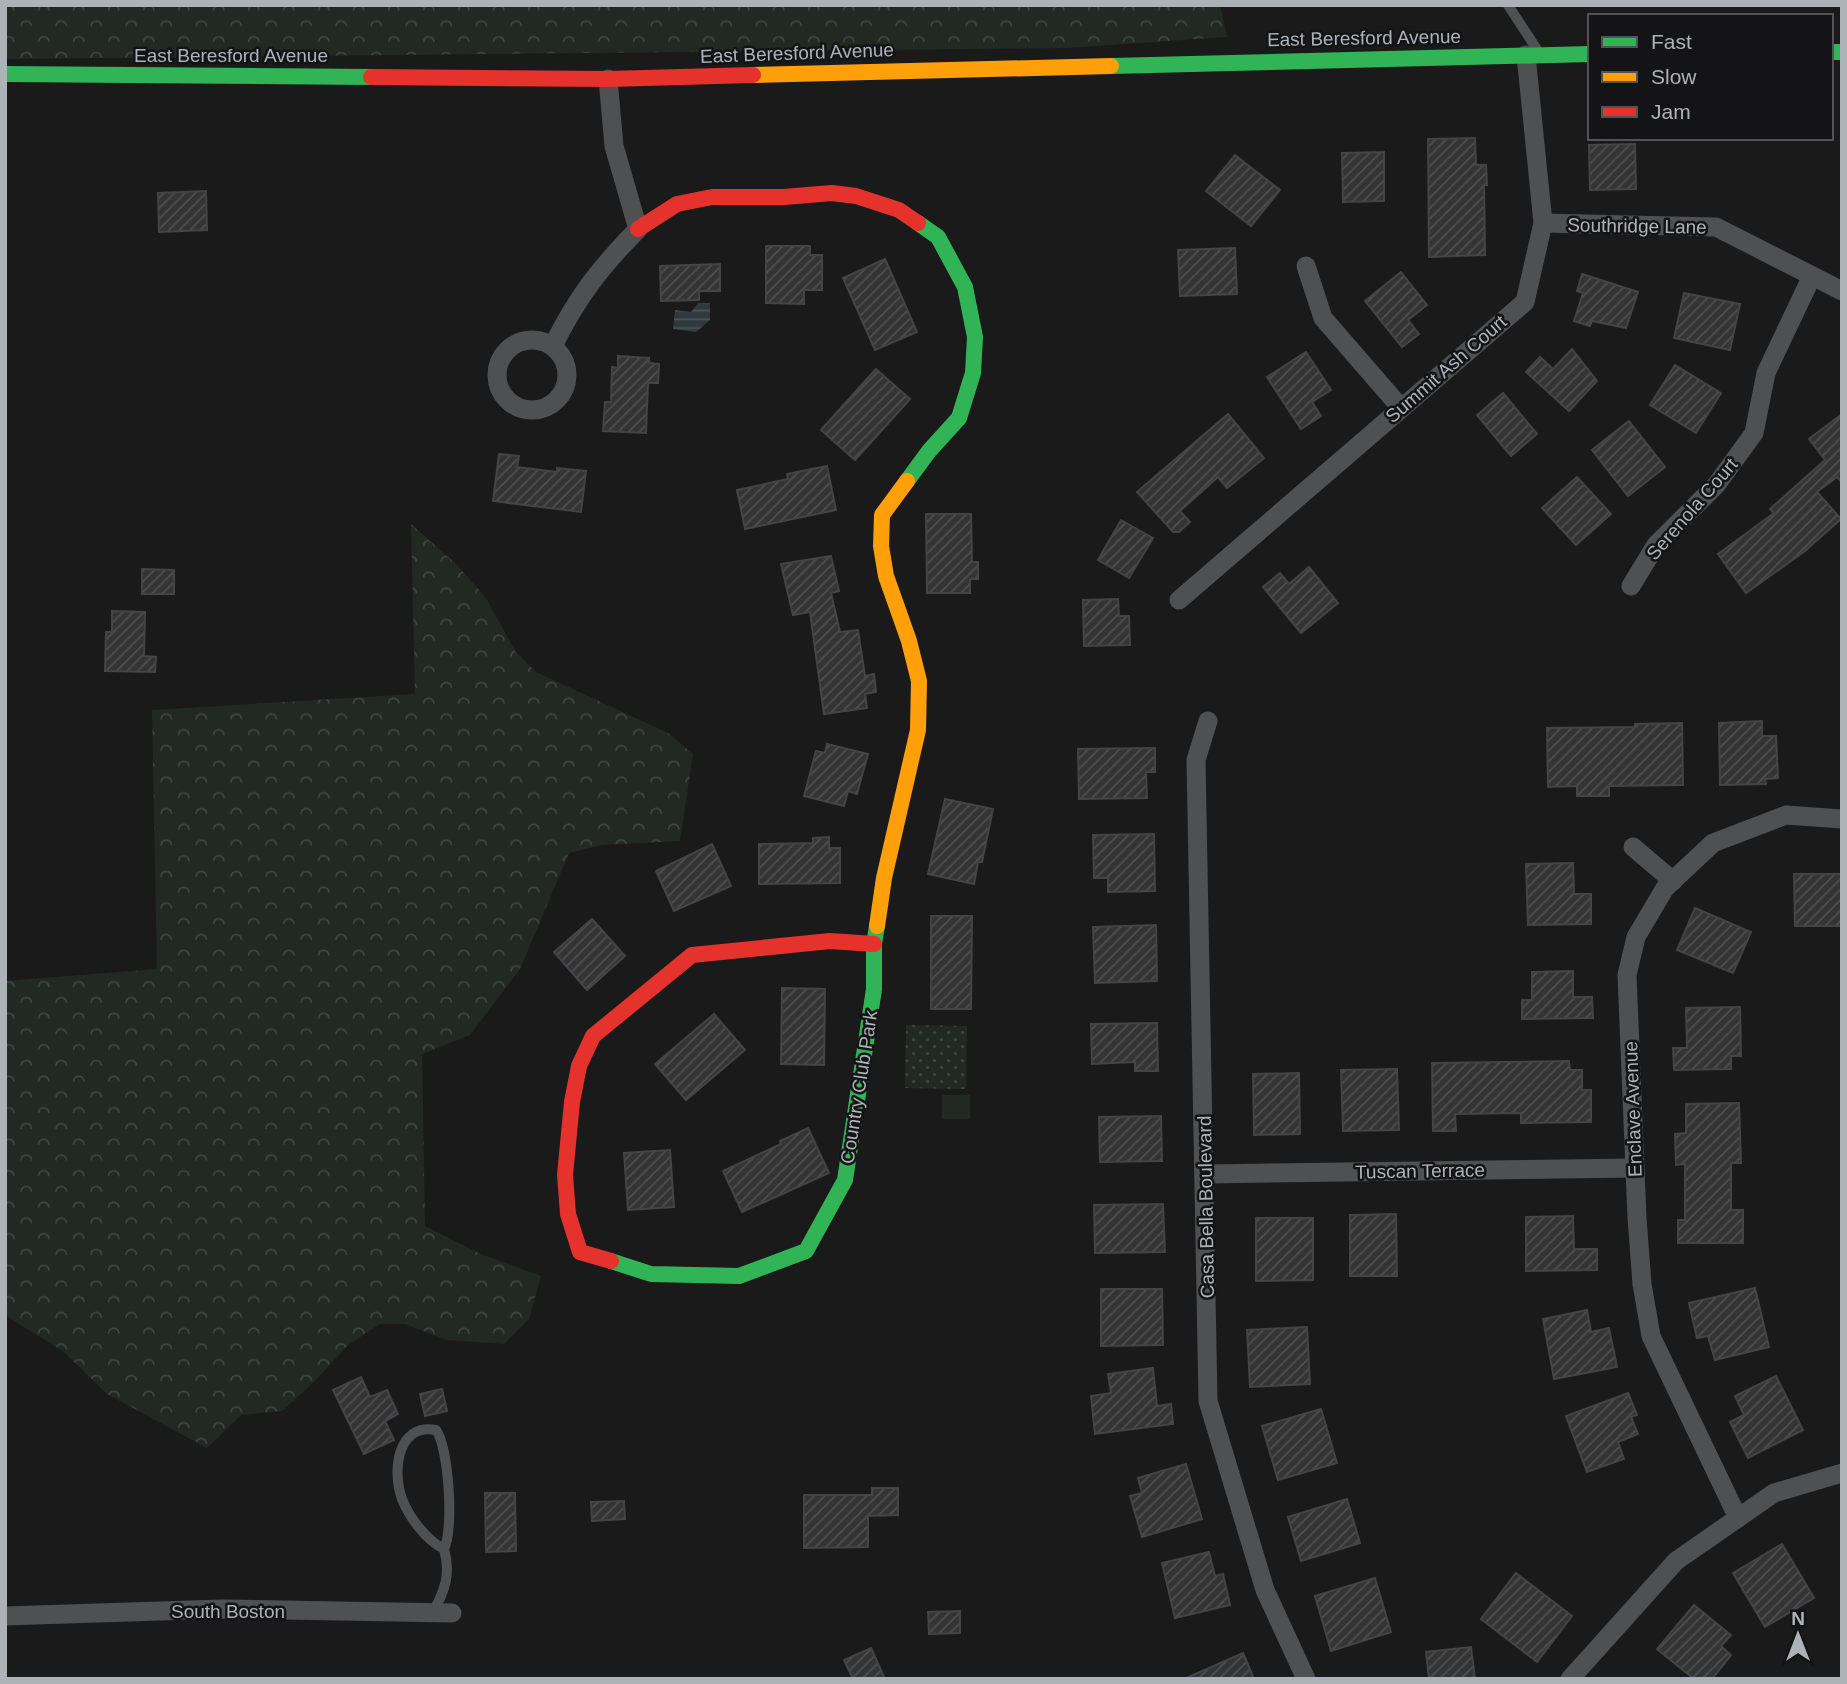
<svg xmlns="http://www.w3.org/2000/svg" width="1847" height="1684" font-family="Arial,sans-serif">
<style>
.grass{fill:url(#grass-dots)}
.forest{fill:url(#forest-crowns)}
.garden{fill:#222923}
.water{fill:url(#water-rules)}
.building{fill:url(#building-hatch);stroke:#434446;stroke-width:2}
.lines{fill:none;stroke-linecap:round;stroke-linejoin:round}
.lane{stroke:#4f5052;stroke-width:10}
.street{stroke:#4f5052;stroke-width:19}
.fast{stroke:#30b455;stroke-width:16}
.slow{stroke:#ff9f0a;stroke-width:16}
.jam{stroke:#e5322d;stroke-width:16}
.labels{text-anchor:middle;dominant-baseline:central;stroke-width:5;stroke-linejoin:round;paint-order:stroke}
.street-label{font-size:19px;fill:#adb2b9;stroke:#141416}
</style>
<defs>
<pattern id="grass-dots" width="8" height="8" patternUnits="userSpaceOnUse" patternTransform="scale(1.75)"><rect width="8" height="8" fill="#222923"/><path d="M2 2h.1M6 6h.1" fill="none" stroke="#3f4641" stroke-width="1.8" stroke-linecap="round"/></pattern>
<pattern id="forest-crowns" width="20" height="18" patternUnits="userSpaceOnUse" patternTransform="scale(1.75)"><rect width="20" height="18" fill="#222923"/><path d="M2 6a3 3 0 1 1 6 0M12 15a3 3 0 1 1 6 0" fill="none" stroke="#3f4641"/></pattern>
<pattern id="water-rules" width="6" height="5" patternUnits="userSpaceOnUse" patternTransform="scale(1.75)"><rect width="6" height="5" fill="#30393d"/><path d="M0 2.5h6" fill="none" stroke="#4b5357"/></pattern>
<pattern id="building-hatch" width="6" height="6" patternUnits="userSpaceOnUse" patternTransform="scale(1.75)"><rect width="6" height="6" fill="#343435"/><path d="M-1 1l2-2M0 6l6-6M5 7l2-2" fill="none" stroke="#4f4f50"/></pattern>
</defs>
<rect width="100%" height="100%" fill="#1a1a1a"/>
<path class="grass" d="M906,1025L967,1026L966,1089L905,1088Z"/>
<g class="forest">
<path d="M5,5H1220L1227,37L1067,48L5,59Z"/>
<path d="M411,524L457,565L486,598L515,651L536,672L668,733L693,754L680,841L602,845L569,853L520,969L470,1035L422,1054L425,1226L483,1255L541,1276L529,1319L504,1344L447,1340L405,1324H380L348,1345L315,1381L282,1411L241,1415L207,1448L107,1394L64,1352L5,1315V981L157,969L152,710L415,694Z"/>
</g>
<rect class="garden" x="942" y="1095" width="28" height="24"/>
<path class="water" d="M698,303H710V320L696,332L673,329L675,310L691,312Z"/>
<g class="building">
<path d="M1475,138L1476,165H1486L1487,185H1484L1485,255L1429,257L1428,139Z"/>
<path d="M1635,144L1636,189L1590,190L1589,145Z"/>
<path d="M1384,152V201L1343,202L1342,153Z"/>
<path d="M1235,155L1280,190L1251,226L1206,191Z"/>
<path d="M206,191L207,230L159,232L158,193Z"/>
<path d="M766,246H810V255H822V290H804V304L766,303Z"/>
<path d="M1235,248L1237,294L1180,296L1178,250Z"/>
<path d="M885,259L917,332L875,350L843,278Z"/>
<path d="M720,264V291H699V300L661,301L660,266Z"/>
<path d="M1401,272L1427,305L1408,320L1419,334L1402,347L1365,301Z"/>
<path d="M1582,274L1638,292L1626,328L1592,321L1590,326L1574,321L1583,293L1577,291Z"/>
<path d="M1684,293L1740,304L1730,350L1674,338Z"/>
<path d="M1572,349L1597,381L1569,411L1526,372L1540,357L1553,369Z"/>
<path d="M1306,352L1331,390L1312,402L1321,416L1301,429L1267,377Z"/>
<path d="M618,356L649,358V363L659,364L658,383H648L646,433L603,431L605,402H611L612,367L618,368Z"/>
<path d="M1675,365L1721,393L1696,433L1650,405Z"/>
<path d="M876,369L910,399L855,460L821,430Z"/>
<path d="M1503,393L1537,434L1511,456L1477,415Z"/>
<path d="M1228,414L1264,458L1227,488L1218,477L1180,511L1190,522L1179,532H1173L1137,492Z"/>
<path d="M1842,414V483L1837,477L1817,492L1841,519L1805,551L1746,593L1718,554L1774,513L1770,509L1825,460L1809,439Z"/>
<path d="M1629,421L1665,467L1628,496L1592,450Z"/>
<path d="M499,454L519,456L517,467L557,472V468L586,471L581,512L493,501Z"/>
<path d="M827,466L836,510L745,529L737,490L788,479L787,474Z"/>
<path d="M1577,477L1611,514L1576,545L1542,508Z"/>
<path d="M926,514H971L972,562H978V579H970V593H927Z"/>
<path d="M1121,520L1153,538L1129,578L1098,560Z"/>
<path d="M831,556L839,591L831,593L840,632L858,630L865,676L874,674L876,692L865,694L867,708L824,714L810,612L793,615L781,564Z"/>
<path d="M1309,567L1338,603L1301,633L1263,587L1280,573L1289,584Z"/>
<path d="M142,569L174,570V594H142Z"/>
<path d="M1118,599L1119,616H1129L1130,645L1084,646L1083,600Z"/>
<path d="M112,611L145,612L144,656L156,657L155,672L105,671L106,632H112Z"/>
<path d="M1762,721V736H1776L1778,778L1765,779L1766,784L1720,785L1719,723Z"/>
<path d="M1682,723L1683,785L1609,786V796H1577V786L1548,787L1547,728L1635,727V724Z"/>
<path d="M827,744L868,754L857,794L848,791L844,806L804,796L816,751L825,753Z"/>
<path d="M1155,748V772H1146L1147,798L1079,799L1078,749Z"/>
<path d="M945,799L993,809L982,862H978L974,884L928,874Z"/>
<path d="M1154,834L1155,891L1108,892V878H1094L1093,835Z"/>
<path d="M829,837V848H840V883L759,884V844L813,843V838Z"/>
<path d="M712,844L731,886L674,911L656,871Z"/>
<path d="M1573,863L1574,894H1591V924L1528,925L1526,864Z"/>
<path d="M1794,874H1842V926H1795Z"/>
<path d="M1695,908L1751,932L1733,973L1677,950Z"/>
<path d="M931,916H972L971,1009H931Z"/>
<path d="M592,919L625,956L587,990L554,952Z"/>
<path d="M1156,925L1157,981L1095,983L1093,927Z"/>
<path d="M1573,971V997H1592L1593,1018L1522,1019V1000H1532V972Z"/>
<path d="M782,988L825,989L824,1065L781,1064Z"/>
<path d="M1740,1007L1741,1056H1731V1069L1674,1070L1673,1048H1687L1686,1008Z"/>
<path d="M714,1014L745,1050L686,1100L655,1064Z"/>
<path d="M1157,1023L1158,1071H1135V1062L1092,1064L1091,1024Z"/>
<path d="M1569,1061L1570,1070H1582V1090H1591V1122L1521,1123V1113L1455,1114L1456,1131H1433L1432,1063Z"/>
<path d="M1397,1069L1399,1130L1343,1131L1341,1070Z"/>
<path d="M1299,1073L1300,1134L1254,1135L1253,1074Z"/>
<path d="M1739,1103L1741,1163H1731V1210H1743V1243H1678V1220H1685V1164L1676,1165L1675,1134L1686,1133V1104Z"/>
<path d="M1161,1116L1162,1161L1100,1162L1099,1117Z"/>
<path d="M808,1128L829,1173L742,1212L723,1171L781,1144L780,1141Z"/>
<path d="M670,1150L674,1207L628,1210L624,1153Z"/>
<path d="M1163,1204L1165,1252L1095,1253L1094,1205Z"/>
<path d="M1396,1214L1397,1276H1350V1215Z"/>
<path d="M1573,1216L1574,1249H1597V1270L1526,1271V1217Z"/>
<path d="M1256,1218H1313V1280L1256,1281Z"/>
<path d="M1755,1288L1769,1347L1715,1360L1708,1336L1697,1338L1689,1303Z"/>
<path d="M1101,1289H1162L1163,1345L1101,1346Z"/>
<path d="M1587,1310L1591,1332L1609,1328L1617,1367L1554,1379L1543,1319Z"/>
<path d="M1307,1327L1310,1384L1250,1387L1247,1330Z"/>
<path d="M1153,1368L1157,1406L1171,1404L1173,1424L1095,1434L1091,1396L1111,1393L1108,1374Z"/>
<path d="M1776,1376L1803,1430L1748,1458L1730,1422L1744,1415L1735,1396Z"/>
<path d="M361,1377L370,1397L387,1390L398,1414L385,1421L394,1440L364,1454L333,1390Z"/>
<path d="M442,1389L447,1411L425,1416L420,1394Z"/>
<path d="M1628,1393L1637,1415L1631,1417L1638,1434L1618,1442L1624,1459L1587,1472L1566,1416Z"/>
<path d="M1321,1409L1337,1463L1278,1480L1262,1426Z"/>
<path d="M1186,1464L1202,1519L1142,1537L1130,1496L1142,1493L1138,1478Z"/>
<path d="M872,1488H898V1515L868,1516V1547L804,1548V1495H872Z"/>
<path d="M485,1493H515L516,1551L486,1552Z"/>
<path d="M1347,1499L1360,1543L1301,1561L1288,1517Z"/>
<path d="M624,1501L625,1519L592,1521L591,1502Z"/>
<path d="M1782,1544L1814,1598L1765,1627L1733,1573Z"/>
<path d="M1209,1552L1215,1576L1223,1574L1230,1605L1175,1618L1162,1563Z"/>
<path d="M1516,1573L1572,1616L1537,1662L1481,1619Z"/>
<path d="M1375,1578L1391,1632L1331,1651L1315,1596Z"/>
<path d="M1694,1605L1731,1635L1721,1646L1731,1655L1712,1679H1694L1657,1649Z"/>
<path d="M960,1611V1633L929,1634L928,1612Z"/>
<path d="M1471,1647L1475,1679H1429L1426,1652Z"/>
<path d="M871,1648L885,1679H853L844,1660Z"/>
<path d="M1243,1653L1254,1679H1184Z"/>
</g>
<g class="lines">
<g class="lane">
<path d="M1508,5L1538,51"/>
<path d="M433,1612C445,1591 451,1573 444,1549C426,1540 409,1517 402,1499C392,1471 397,1423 436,1430C449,1447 454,1531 444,1549"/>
</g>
<g class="street">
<path d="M1543,223L1716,227L1842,291"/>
<path d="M1306,266L1323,318L1401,408"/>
<circle cx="532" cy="375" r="35"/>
<path d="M553,346C577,297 600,268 638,229L614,146L608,79"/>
<path d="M1631,586L1656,545L1717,484L1754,433L1766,373L1812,276"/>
<path d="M1179,600L1525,302L1543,223L1526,55"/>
<path d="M1208,721L1196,760L1208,1401L1265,1590L1306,1679"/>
<path d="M1633,847L1673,881"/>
<path d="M1206,1174L1635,1168"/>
<path d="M1738,1518L1651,1336L1642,1284L1637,1218L1627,975L1636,937L1665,888L1713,843L1786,815L1842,819"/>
<path d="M5,1616L222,1609L452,1613"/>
<path d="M1570,1679L1676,1561L1774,1493L1842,1473"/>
</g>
<g class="fast">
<path d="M1831,52H1842"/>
<path d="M1111,66L1590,54"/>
<path d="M5,74L371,77"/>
<path d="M907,481L929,451L959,418L973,373L975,337L965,287L938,237L918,223"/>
<path d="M611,1261L651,1274L739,1276L806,1251L845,1180L874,989V944L877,926"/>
</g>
<g class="slow">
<path d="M753,75L1111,66"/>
<path d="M877,926L884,878L918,730L919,681L909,641L886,576L881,546L882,515L907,481"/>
</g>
<g class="jam">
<path d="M371,77L608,79L753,75"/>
<path d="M638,229L677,204L712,197H784L832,193L856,196L899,210L918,223"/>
<path d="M611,1261L580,1252L568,1214L565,1175L572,1102L579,1066L593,1036L692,955L830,941L874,944"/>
</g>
</g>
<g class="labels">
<g class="street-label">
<text transform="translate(1364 38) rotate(-1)">East Beresford Avenue</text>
<text transform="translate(797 53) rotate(-2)">East Beresford Avenue</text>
<text x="231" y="55">East Beresford Avenue</text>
<text transform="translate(1637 226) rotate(1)">Southridge Lane</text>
<text transform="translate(1446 369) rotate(-41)">Summit Ash Court</text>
<text transform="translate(1692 509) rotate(-49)">Serenola Court</text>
<text transform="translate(859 1087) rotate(-81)">Country Club Park</text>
<text transform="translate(1633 1109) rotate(-92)">Enclave Avenue</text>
<text transform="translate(1420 1171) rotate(-1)">Tuscan Terrace</text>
<text transform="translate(1206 1207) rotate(-91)">Casa Bella Boulevard</text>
<text x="228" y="1611">South Boston</text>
</g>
</g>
<rect width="1847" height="1684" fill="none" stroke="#adb2b9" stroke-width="14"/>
<rect x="1588" y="14" width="245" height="126" fill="#141416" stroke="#515357" stroke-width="2"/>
<rect x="1602" y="37" width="35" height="10" fill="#30b455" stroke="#515357" stroke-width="2"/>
<text x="1651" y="49" font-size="21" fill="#adb2b9">Fast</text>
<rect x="1602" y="72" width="35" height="10" fill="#ff9f0a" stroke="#515357" stroke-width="2"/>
<text x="1651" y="84" font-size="21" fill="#adb2b9">Slow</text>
<rect x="1602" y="107" width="35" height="10" fill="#e5322d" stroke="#515357" stroke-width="2"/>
<text x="1651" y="119" font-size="21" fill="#adb2b9">Jam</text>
<g transform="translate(1798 1635)" stroke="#141416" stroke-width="5" paint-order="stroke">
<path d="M0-5L12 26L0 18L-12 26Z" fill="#adb2b9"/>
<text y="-10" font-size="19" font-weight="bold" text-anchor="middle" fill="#adb2b9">N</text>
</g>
</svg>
